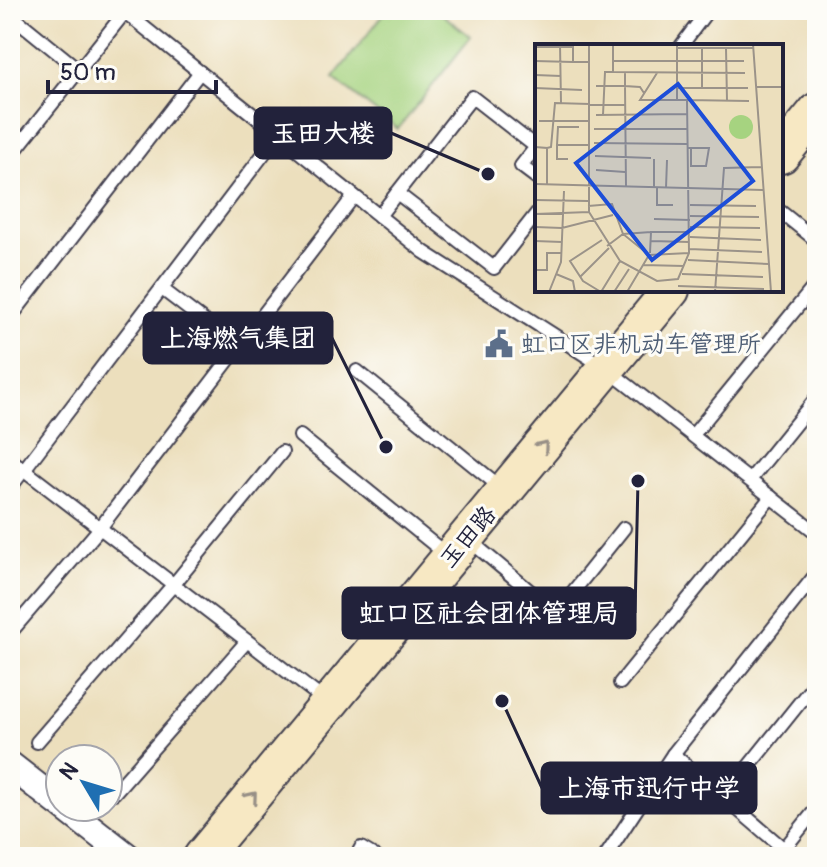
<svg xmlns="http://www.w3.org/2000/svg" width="827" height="867" font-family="Pangolin,'LXGW WenKai TC',sans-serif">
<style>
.garden{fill:#a6d380;stroke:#647a5e;stroke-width:2}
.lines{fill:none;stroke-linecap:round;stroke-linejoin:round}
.lane-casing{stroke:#403e4e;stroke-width:16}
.street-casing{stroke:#403e4e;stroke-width:30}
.secondary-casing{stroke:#403e4e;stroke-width:40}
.lane{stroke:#fff;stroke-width:12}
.street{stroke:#fff;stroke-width:26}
.secondary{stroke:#f7e8c3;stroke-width:36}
.oneway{stroke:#978f86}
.labels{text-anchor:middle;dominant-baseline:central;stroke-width:6;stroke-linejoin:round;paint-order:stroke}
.service-label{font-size:24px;fill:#4e5e75;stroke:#fdfcf7;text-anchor:start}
.street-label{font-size:24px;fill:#22223b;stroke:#fdfcf7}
.inset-road{fill:none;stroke:#9b9389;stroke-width:2}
.view{fill:#1d4ed8;fill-opacity:0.15;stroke:#1d4ed8;stroke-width:4}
.inset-edge{fill:none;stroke:#22223b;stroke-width:4}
.leader{fill:none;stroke:#22223b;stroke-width:3}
.callout-dot{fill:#22223b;stroke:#fdfcf7;stroke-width:3}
.callout{fill:#22223b;stroke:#22223b;stroke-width:3}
.callout-label{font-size:26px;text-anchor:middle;font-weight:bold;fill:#fff}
</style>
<rect width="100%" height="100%" fill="#fdfcf7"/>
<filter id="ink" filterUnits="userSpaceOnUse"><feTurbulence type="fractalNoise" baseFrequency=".0125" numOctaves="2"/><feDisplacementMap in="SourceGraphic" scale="16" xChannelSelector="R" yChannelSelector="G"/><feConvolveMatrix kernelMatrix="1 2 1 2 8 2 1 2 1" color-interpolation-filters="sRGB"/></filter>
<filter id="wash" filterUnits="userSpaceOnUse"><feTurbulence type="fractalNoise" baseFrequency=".006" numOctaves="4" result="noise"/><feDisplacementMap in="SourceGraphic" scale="32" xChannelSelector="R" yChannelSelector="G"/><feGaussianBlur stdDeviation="1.8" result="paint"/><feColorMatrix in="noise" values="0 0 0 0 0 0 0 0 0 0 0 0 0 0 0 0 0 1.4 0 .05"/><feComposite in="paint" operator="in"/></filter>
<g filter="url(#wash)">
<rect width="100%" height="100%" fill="#ecdfbd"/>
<path class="garden" d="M387,10H437L471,37L398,129L333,78Z"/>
</g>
<g filter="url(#ink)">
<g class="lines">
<defs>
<g id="lane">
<path d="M10,14L79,70L125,12L424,252L607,369L817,533"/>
<path d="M681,46L708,10"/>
<path d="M10,157L79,70"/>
<path d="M397,193L494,268L537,213"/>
<path d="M781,212L817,241"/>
<path d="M379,216L472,97L536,147L521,166L537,178"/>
<path d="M162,289L238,347"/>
<path d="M10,318L200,72"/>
<path d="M357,371L504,490"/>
<path d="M693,435L817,283"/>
<path d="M300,436L447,555"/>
<path d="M10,459L328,703"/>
<path d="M750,480L817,397"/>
<path d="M10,488L278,135"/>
<path d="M469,540L556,613L624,528"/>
<path d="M10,633L100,528L354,196"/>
<path d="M620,683L771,497"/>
<path d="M37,742L174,584L282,452"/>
<path d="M114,793L247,641"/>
<path d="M724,797L817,681"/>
<path d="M784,849L673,754L817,573"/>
<path d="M785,854L784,849L817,808"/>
<path d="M356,857L361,848L376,857"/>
<path d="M605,857L673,754"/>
</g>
<g id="street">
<path d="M10,765L60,804"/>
<path d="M64,807L128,857"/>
</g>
<g id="secondary">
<path d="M781,155L817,111"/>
<path d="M202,857L671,290"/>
</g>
</defs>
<use href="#lane" class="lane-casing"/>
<use href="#street" class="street-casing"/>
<use href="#secondary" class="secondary-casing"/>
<use href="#lane" class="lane"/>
<use href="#street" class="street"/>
<use href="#secondary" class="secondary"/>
</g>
<defs><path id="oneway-chevron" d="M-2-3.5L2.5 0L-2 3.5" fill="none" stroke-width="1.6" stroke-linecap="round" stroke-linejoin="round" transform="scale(2)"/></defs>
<g class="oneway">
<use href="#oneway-chevron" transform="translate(543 446) rotate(-50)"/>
<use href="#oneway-chevron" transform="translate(252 797) rotate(-50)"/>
</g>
</g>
<defs>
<symbol id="civic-bare" viewBox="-9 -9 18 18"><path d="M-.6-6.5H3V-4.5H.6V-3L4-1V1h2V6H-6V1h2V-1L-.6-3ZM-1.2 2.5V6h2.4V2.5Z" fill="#5c6f8a" stroke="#fdfcf7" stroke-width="2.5" paint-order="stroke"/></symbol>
</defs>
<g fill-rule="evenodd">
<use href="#civic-bare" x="479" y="324" width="40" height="40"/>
</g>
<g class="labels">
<g class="service-label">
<text x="521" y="344">虹口区非机动车管理所</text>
</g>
<g class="street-label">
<text transform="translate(468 537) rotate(-50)">玉田路</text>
</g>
</g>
<g transform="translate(535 44)">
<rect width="248" height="248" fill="#ecdfbd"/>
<path d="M194 83a12 12 0 1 1 24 0a12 12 0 1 1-24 0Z" fill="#a6d380"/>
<path class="inset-road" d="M25,0L26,59M38,0V18H54M54,0V168L85,217L122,237L143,235L154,209L152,56H142V0M78,0V28L210,29M218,0L236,248M0,3H38M142,4H218M167,4V45M191,4L192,57M0,17L38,18M78,17H209M90,28V42L105,43L109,49M122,29L105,56H142M0,31L26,32M61,42H90L91,143M221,43H248M0,44L47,46M142,44H213M152,56L214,57M61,71L152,70M68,71L70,28H78M4,77H54M44,83H23L22,101H54M59,85H152M59,99L152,100M22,101V115H33M0,103L12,104V141M12,104L16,103L20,59L90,61M152,104H174L171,122H156V104M60,112L116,114M61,126L90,128M0,140L228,146M119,144V115M122,144V161H138M131,144L132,116M0,156L53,157M155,161L221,162M53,162L77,160L88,190L114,211L92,248M0,170L54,168M155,172L224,173M119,175L155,176M0,183L27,184L78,171M155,183L225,184M155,193L226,196M0,197L27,198M116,197L154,198M72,202L88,190L116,188M154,205L227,208M115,209L116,188H155M114,211L154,209M153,216L234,220M108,221L149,222M0,226H12V209H26M21,230L38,237L40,248M147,230L228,233M45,233L74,204M143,242L229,245M14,248L26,218L29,147M66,248L48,237L35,217L67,196M66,248L85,217M79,248L94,225M180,248L189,124L226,123"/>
<path class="view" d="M143,40L218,137L117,216L41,119Z"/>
<rect width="248" height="248" class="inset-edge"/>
</g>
<path class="leader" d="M488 174L391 133M386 447L332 338M638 481L635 613M502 701L542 788"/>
<g class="callout-dot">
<circle cx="488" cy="174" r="8"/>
<circle cx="386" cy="447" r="8"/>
<circle cx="638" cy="481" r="8"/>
<circle cx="502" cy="701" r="8"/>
</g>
<g class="callout">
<rect x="255" y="108" width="136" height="50" rx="8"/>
<rect x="144" y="313" width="188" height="50" rx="8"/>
<rect x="343" y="588" width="292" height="50" rx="8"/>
<rect x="542" y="763" width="214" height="50" rx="8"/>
</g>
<g class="callout-label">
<text x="323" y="142">玉田大楼</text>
<text x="238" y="347">上海燃气集团</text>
<text x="489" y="622">虹口区社会团体管理局</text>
<text x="649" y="797">上海市迅行中学</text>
</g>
<rect width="827" height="867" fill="none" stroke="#fdfcf7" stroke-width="40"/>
<g transform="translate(84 783) rotate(308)"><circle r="38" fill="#fdfcf7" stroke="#a5a5ac" stroke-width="2"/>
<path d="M0-6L14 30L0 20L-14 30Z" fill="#1f6fb2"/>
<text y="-12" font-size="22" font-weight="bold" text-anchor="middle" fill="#22223b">N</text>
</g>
<path d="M48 80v12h168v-12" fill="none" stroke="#22223b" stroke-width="4"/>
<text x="60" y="80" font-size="24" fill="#22223b" stroke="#fdfcf7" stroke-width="6" paint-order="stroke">50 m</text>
</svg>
